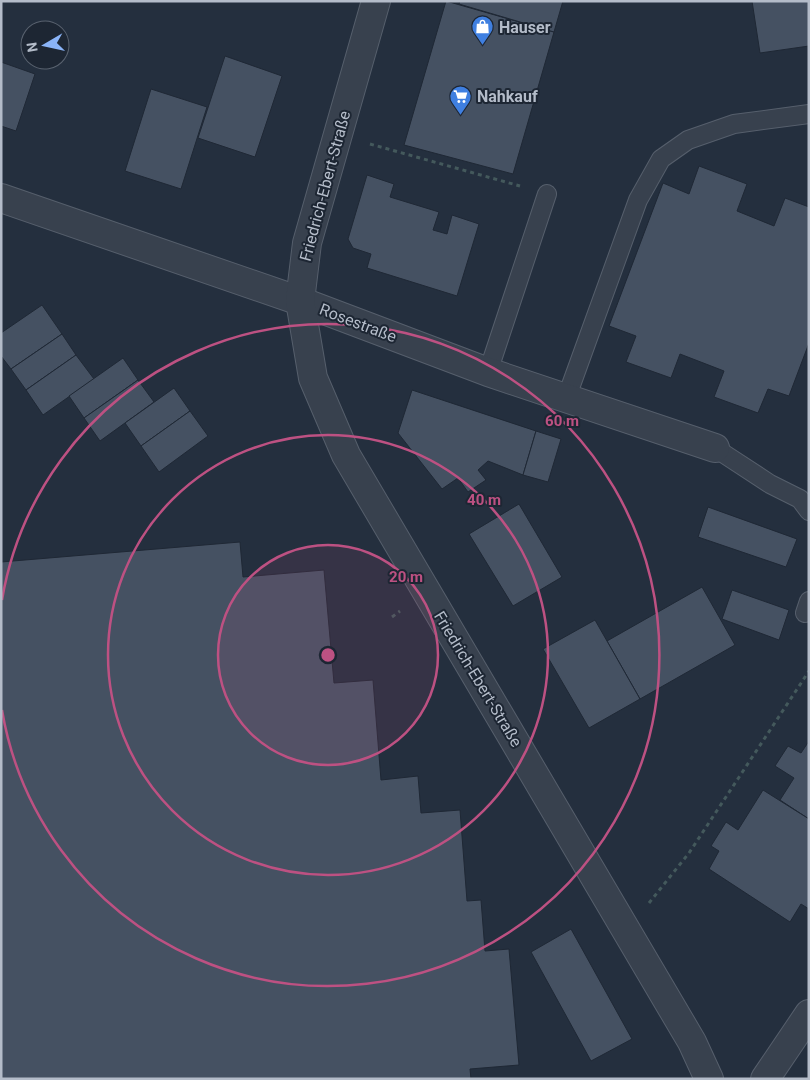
<svg xmlns="http://www.w3.org/2000/svg" width="810" height="1080" font-family="Roboto,sans-serif">
<style>
.building{fill:#455162;stroke:#1f2835}
.lines{fill:none;stroke-linecap:round;stroke-linejoin:round}
.service-casing{stroke:#565f6c;stroke-width:20}
.minor-casing{stroke:#565f6c;stroke-width:30}
.tertiary-casing{stroke:#565f6c;stroke-width:30}
.path{stroke:#44595c;stroke-width:3;stroke-dasharray:4 4;stroke-linecap:butt}
.service{stroke:#38414e;stroke-width:18}
.minor{stroke:#38414e;stroke-width:28}
.tertiary{stroke:#38414e;stroke-width:28}
.ring{fill:none;stroke:#bd5182;stroke-width:2.5}
.labels{text-anchor:middle;dominant-baseline:central;stroke-width:4;stroke-linejoin:round;paint-order:stroke}
.poi-label{font-size:16px;font-weight:bold;fill:#b4bcc9;stroke:#1d2633;text-anchor:start}
.street-label{font-size:16px;fill:#b4bcc9;stroke:#1d2633}
.centre{fill:#bd5182;stroke:#1d2633;stroke-width:2.5}
.ring-label{font-size:15px;text-anchor:middle;font-weight:bold;fill:#bd5182;stroke:#1d2633;stroke-width:4;stroke-linejoin:round;paint-order:stroke}
</style>
<rect width="100%" height="100%" fill="#242f3e"/>
<g class="building">
<path d="M446,1L554,32L513,174L404,145Z"/>
<path d="M460,1H563L554,32L459,4Z"/>
<path d="M752,1H809V46L760,53Z"/>
<path d="M225,56L282,76L255,157L198,138Z"/>
<path d="M1,62L35,74L16,131L1,126Z"/>
<path d="M151,89L207,107L181,189L125,171Z"/>
<path d="M699,166L747,184L737,211L774,226L785,198L809,207V343L789,396L768,389L758,413L714,397L724,371L680,354L671,378L626,362L636,336L609,326L663,183L689,194Z"/>
<path d="M367,175L394,184L390,197L439,212L433,230L447,234L452,215L479,224L457,296L367,268L371,254L353,248L348,239Z"/>
<path d="M42,305L62,334L11,369L1,356V333Z"/>
<path d="M62,334L76,355L26,390L11,369Z"/>
<path d="M76,355L94,379L43,415L26,390Z"/>
<path d="M123,358L138,380L84,418L69,396Z"/>
<path d="M138,380L154,402L100,441L84,418Z"/>
<path d="M174,388L190,411L141,446L125,423Z"/>
<path d="M412,390L536,431L523,475L488,461L478,470L486,480L468,492L458,478L442,489L398,433Z"/>
<path d="M190,411L208,436L159,472L141,446Z"/>
<path d="M536,431L561,439L548,482L523,475Z"/>
<path d="M519,504L562,577L513,606L469,534Z"/>
<path d="M708,507L797,539L786,567L698,537Z"/>
<path d="M240,542L243,577L324,570L334,683L373,680L381,780L418,776L421,813L460,810L467,901L481,900L485,951L509,949L519,1065L470,1069L471,1079H1V562Z"/>
<path d="M702,587L735,645L640,699L607,641Z"/>
<path d="M732,590L789,610L779,640L722,619Z"/>
<path d="M595,620L640,699L589,728L543,649Z"/>
<path d="M809,741V819L780,800L794,778L775,766L788,746L801,753Z"/>
<path d="M763,790L809,819V909L801,904L790,922L709,869L719,851L711,846L726,822L738,830Z"/>
<path d="M571,929L632,1039L591,1061L531,952Z"/>
</g>
<g class="lines">
<defs>
<g id="service">
<path d="M488,372L547,194"/>
<path d="M566,399L638,200L661,159L688,140L734,124L809,114"/>
<path d="M715,448L770,484L800,499L809,511"/>
<path d="M805,613L809,601"/>
</g>
<g id="minor">
<path d="M1,198L300,301L488,372L715,448"/>
<path d="M765,1079L809,1014"/>
</g>
<path id="tertiary" d="M376,1L307,243L300,301L313,378L346,455L692,1042L709,1079"/>
</defs>
<use href="#service" class="service-casing"/>
<use href="#minor" class="minor-casing"/>
<use href="#tertiary" class="tertiary-casing"/>
<g class="path">
<path d="M370,144L520,186"/>
<path d="M392,617L400,611"/>
<path d="M649,903L689,853L809,671"/>
</g>
<use href="#service" class="service"/>
<use href="#minor" class="minor"/>
<use href="#tertiary" class="tertiary"/>
</g>
<circle cx="328" cy="655" r="110" fill="#bd5182" fill-opacity=".12"/>
<g class="ring">
<circle cx="328" cy="655" r="110"/>
<circle cx="328" cy="655" r="220"/>
<path d="M2 600A331 331 0 1 1 2 710"/>
</g>
<defs>
<symbol id="shop-pin" viewBox="-11 -11 22 30"><path d="M0 17L-7.5 6A9.5 9.5 0 1 1 7.5 6Z" fill="#3f7fe0" stroke="#1d2633"/><path d="M-5-2.5h2.3a2.7 3.5 0 0 1 5.4 0H5L5.5 6h-11ZM-1.5-2.5h3a1.5 2.3 0 0 0-3 0Z" fill="#fff"/></symbol>
<symbol id="supermarket-pin" viewBox="-11 -11 22 30"><path d="M0 17L-7.5 6A9.5 9.5 0 1 1 7.5 6Z" fill="#3f7fe0" stroke="#1d2633"/><path d="M-6-5.5h2.5l.6 2H6L4.5 2H-2.5L-4.4-4H-6ZM-1.5 3.2a1.3 1.3 0 1 0 .1 0ZM3 3.2a1.3 1.3 0 1 0 .1 0Z" fill="#fff"/></symbol>
</defs>
<g fill-rule="evenodd">
<use href="#shop-pin" x="470" y="14" width="25" height="34"/>
<use href="#supermarket-pin" x="448" y="84" width="25" height="34"/>
</g>
<g class="labels">
<g class="poi-label">
<text x="499" y="27">Hauser</text>
<text x="477" y="96">Nahkauf</text>
</g>
<g class="street-label">
<text transform="translate(325 186) rotate(-75)">Friedrich-Ebert-Straße</text>
<text transform="translate(358 323) rotate(21)">Rosestraße</text>
<text transform="translate(478 679) rotate(59)">Friedrich-Ebert-Straße</text>
</g>
</g>
<circle cx="328" cy="655" r="8" class="centre"/>
<g class="ring-label">
<text x="562" y="426">60 m</text>
<text x="484" y="505">40 m</text>
<text x="406" y="582">20 m</text>
</g>
<rect width="810" height="1080" fill="none" stroke="#b4bcc9" stroke-width="5"/>
<g transform="translate(45 45) rotate(261)"><circle r="24" fill="#1d2633" stroke="#59626f"/>
<path d="M0-4L9 19L0 12L-9 19Z" fill="#8ab4f8"/>
<text y="-8" font-size="14" font-weight="bold" text-anchor="middle" fill="#b4bcc9">N</text>
</g>
</svg>
